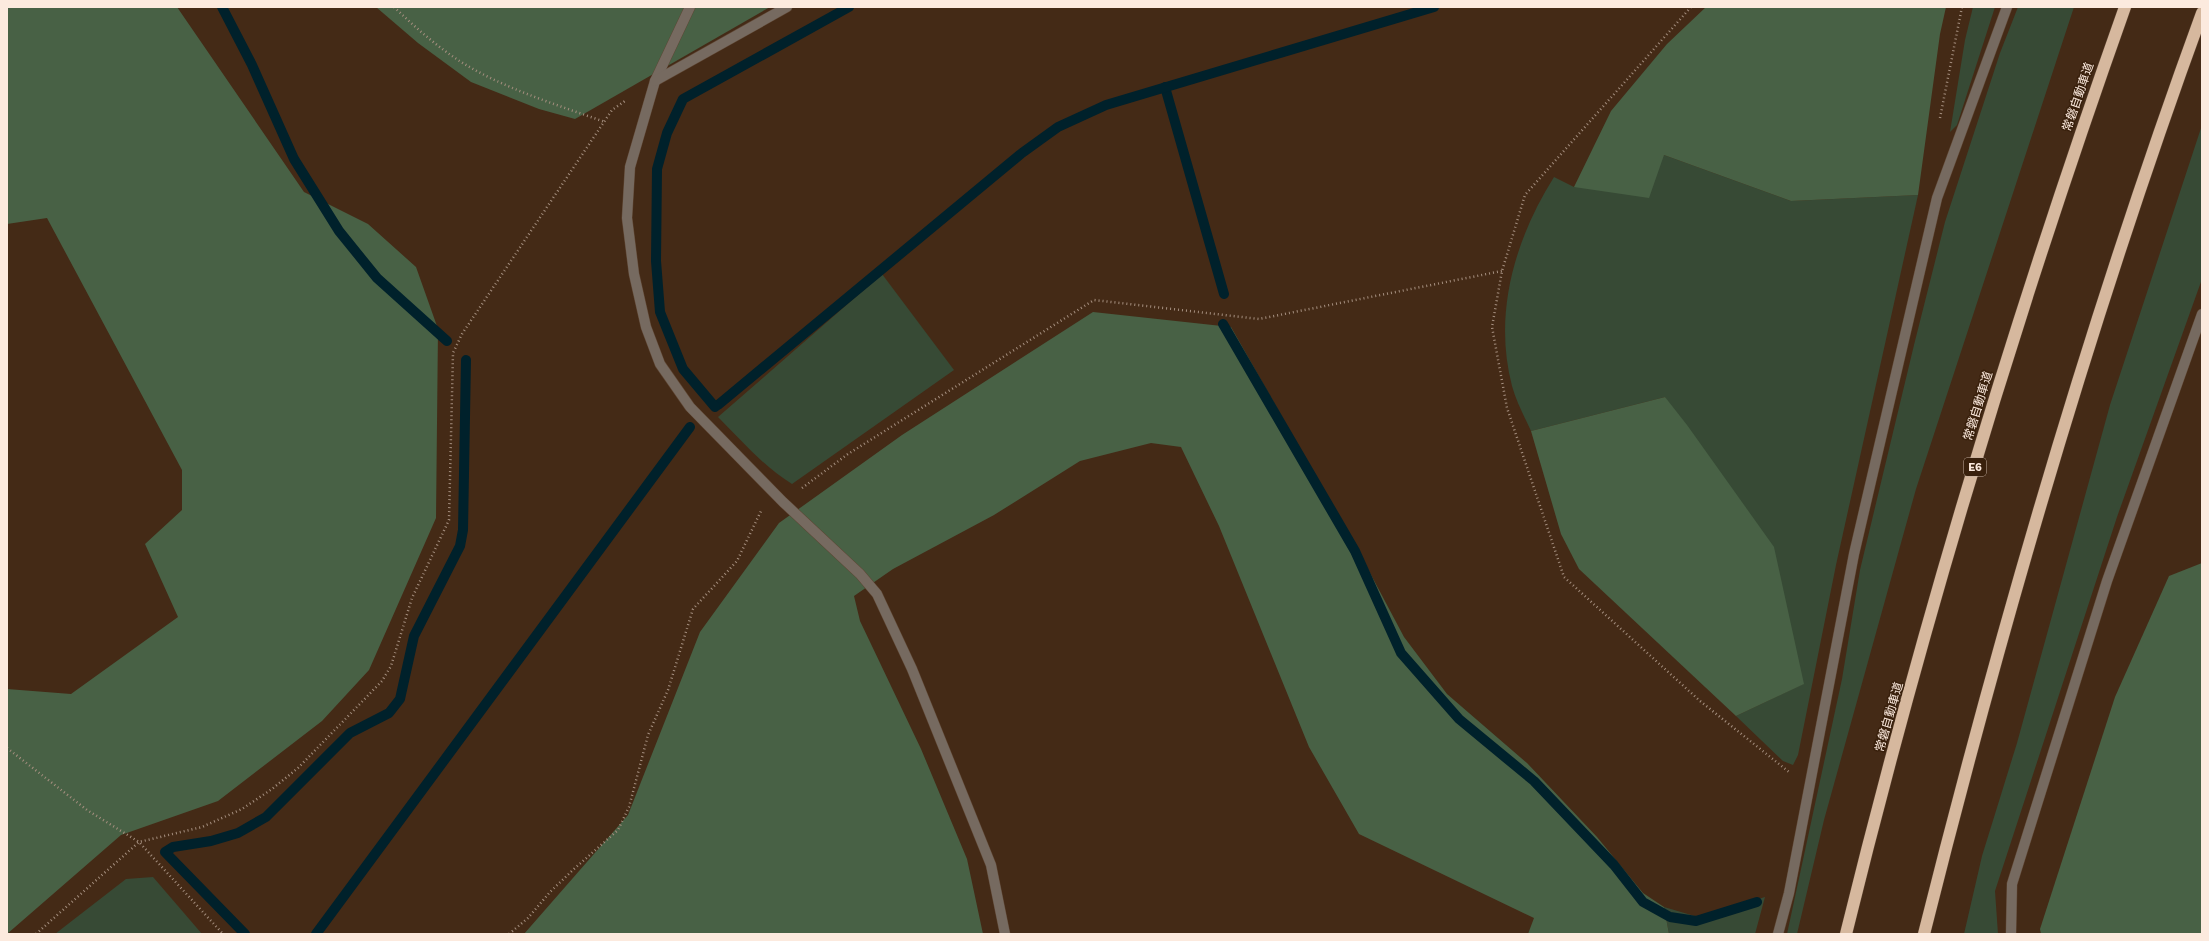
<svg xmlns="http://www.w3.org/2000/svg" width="2209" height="941" font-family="'Work Sans','Noto Sans JP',sans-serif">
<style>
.green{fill:#374a35}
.forest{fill:#486145}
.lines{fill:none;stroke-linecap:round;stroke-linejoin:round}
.stream{stroke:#00212b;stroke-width:10}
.minor-casing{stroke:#5e4532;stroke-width:11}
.motorway-casing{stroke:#5e4532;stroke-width:13}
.path{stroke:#a58f7f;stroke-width:2.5;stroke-dasharray:1 3;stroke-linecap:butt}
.minor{stroke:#766a60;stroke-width:10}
.motorway{stroke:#d6b89e;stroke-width:12}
.labels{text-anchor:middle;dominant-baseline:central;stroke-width:3;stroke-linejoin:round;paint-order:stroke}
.shield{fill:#39200c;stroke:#c2ad9f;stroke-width:1}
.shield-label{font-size:11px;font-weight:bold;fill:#fceade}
.street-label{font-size:12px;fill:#fceade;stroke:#39200c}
</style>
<rect width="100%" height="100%" fill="#442a16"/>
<g class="green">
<path d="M1973,7H1995L1957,125L1950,132L1965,40Z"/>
<path d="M2018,7H2074L1916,489L1824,820L1797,934H1787L1842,679L1860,570L1914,345L1945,222L2000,53Z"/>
<path d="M2202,125V279L2117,517L1995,891L1998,934H1964L1982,856L2017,743L2110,405Z"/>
<path d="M1664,155L1791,201L1918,195L1836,565L1798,755L1793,765L1783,761L1736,716L1803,684L1665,397L1531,431C1524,416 1516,401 1512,386C1493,313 1515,239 1554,177L1574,187Z"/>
<path d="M882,274L954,370L792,484C764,467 741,440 718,417Z"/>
<path d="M153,877L202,934H55L126,879Z"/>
<path d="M1765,897L1755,934H1669L1664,907L1698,917Z"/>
</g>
<g class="forest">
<path d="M7,7H177L304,192L368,224L416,267L438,329L436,518L369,670L322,721L218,801L121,835L7,934V689L71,694L178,617L145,544L182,510V470L47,218L7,224Z"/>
<path d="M376,7H770L575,119L539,109L471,82L418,43Z"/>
<path d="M1706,7H1946L1940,34L1918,195L1791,201L1664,155L1649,198L1574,187L1611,111L1667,44Z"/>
<path d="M1093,312L1231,327L1361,556L1404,637L1447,694L1527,763L1597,837L1643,893L1664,907L1669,934H1528L1534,918L1359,834L1309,747L1219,526L1181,447L1151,443L1080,461L994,515L893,569L854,596L860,621L921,749L967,859L983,934H524L628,815L700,632L779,523L902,435Z"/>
<path d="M1665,397L1687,425L1774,547L1804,684L1736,716L1579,569L1561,534L1531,431Z"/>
<path d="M2202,563V934H2041L2040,929L2115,697L2169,576Z"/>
</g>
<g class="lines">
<g class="stream">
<path d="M222,7L252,65L294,159L339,231L377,278L447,341"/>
<path d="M1165,87L1224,294"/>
<path d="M1223,324L1355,551L1401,653L1459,719L1534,781L1614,865L1643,902L1670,917L1696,921L1757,902"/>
<path d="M718,405L1022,153L1058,127L1106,105L1434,7"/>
<path d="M715,407L683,369L660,312L656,261L657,169L667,133L683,99L849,7"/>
<path d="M245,934L165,852L173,847L211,841L238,833L266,817L350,733L389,713L400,699L414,636L460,546L463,530L466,360"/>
<path d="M316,934L690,427"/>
</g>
<defs>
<g id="minor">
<path d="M690,7L655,81L630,167L627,218L634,274L646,327L660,364L690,407L783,502L860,574L877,594L912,669L991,865L1005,934"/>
<path d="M655,81L787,7"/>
<path d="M1778,934L1789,893L1854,554L1937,198L2007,7"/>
<path d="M2011,934L2012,884L2107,581L2202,314"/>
</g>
<g id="motorway">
<path d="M1846,934C1923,621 2017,311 2125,7"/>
<path d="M1924,934C2002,623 2092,314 2202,13"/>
</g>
</defs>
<use href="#minor" class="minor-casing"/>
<use href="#motorway" class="motorway-casing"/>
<g class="path">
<path d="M394,7C418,30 444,53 473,69C515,92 560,106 605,122"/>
<path d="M1691,7L1525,195L1502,271L1492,327L1507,408L1564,577L1700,701L1789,772"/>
<path d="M1940,118L1962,7"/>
<path d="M802,488L848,454L1094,300L1259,319L1502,271"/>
<path d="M7,748L87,810L139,842L223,934"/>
<path d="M36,934L139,842L202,827L242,809L272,789L298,768L382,681L391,666L412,598L449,520L453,353L462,334L612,110L625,101"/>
<path d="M509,934L528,918L550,892L574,869L618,830L629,807L648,735L668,690L693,609L737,561L761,511"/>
</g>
<use href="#minor" class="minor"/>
<use href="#motorway" class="motorway"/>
</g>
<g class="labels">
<rect class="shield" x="1964" y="458" width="22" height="18" rx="3"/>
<g class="shield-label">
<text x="1975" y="467">E6</text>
</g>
<g class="street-label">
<text transform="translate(2078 97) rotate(-71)">常磐自動車道</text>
<text transform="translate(1978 406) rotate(-73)">常磐自動車道</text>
<text transform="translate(1889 717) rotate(-74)">常磐自動車道</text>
</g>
</g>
<rect width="2209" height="941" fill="none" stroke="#fceade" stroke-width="16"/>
</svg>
